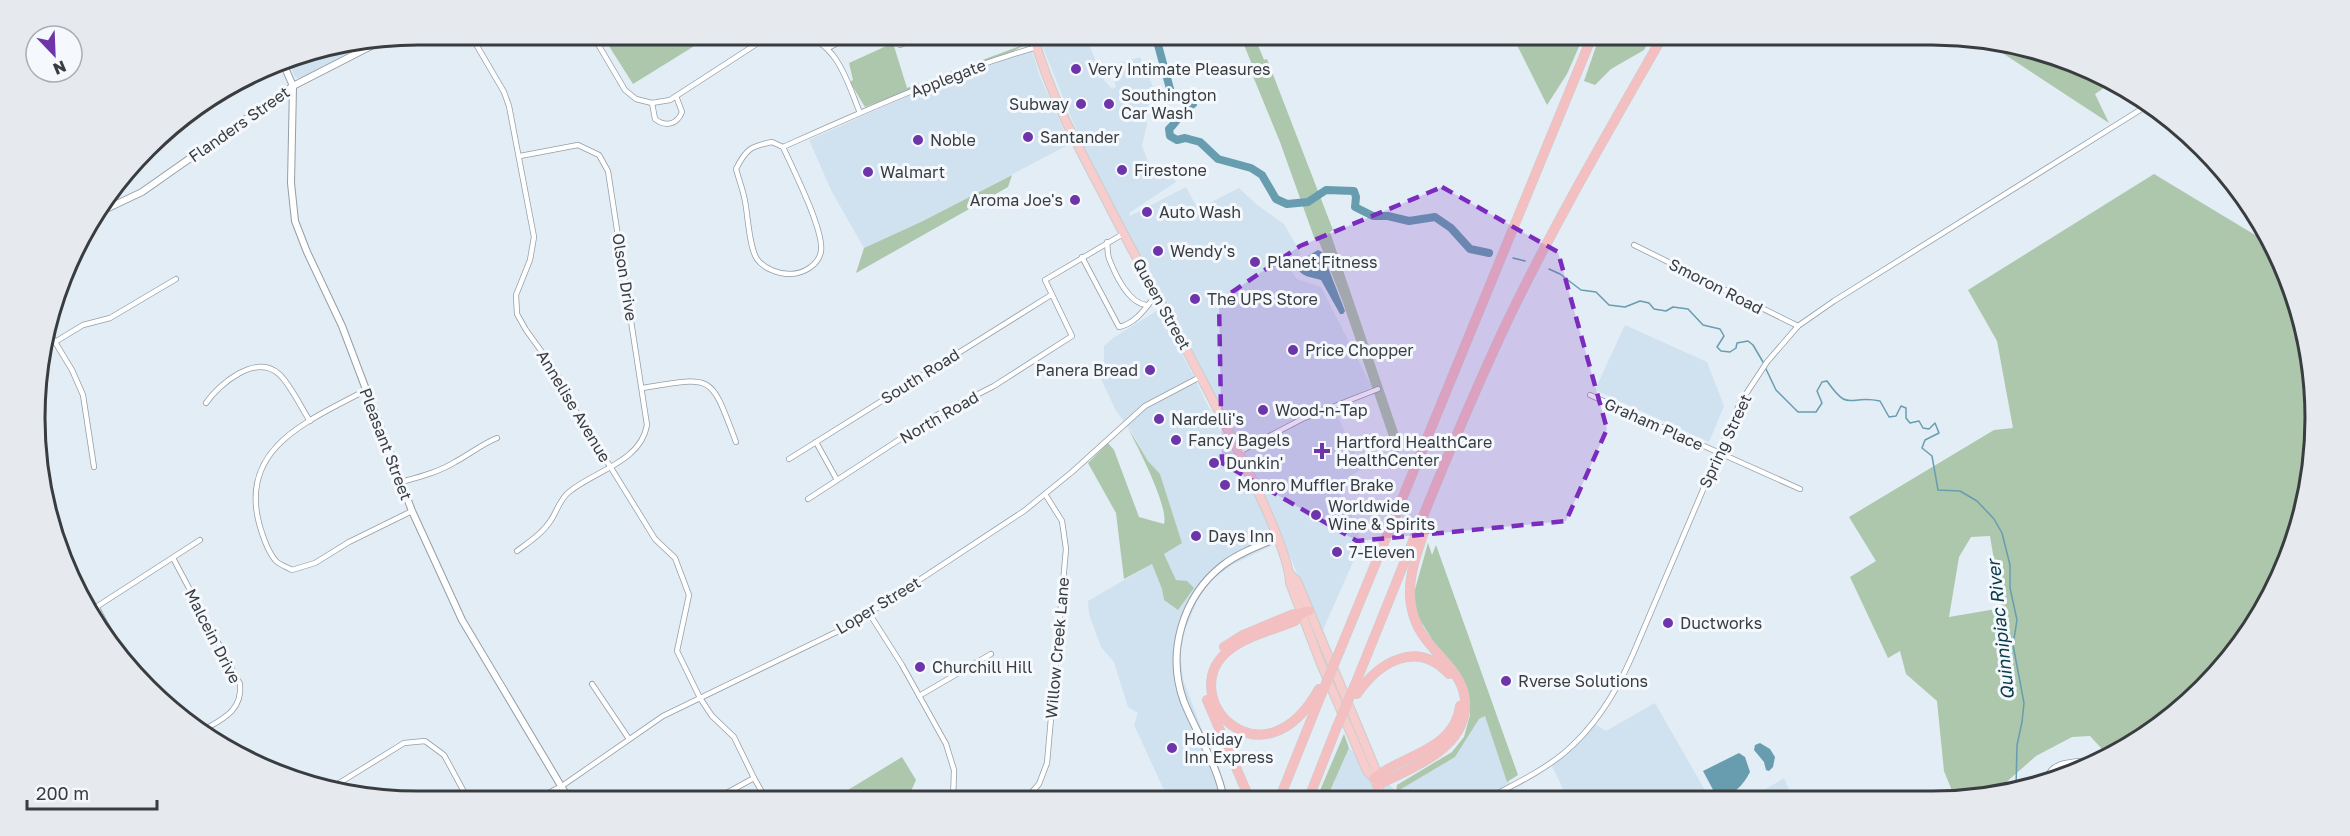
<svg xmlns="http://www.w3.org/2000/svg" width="2350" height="836" font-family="'Golos Text',sans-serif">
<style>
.built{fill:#d0e1ef}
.green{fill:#acc7ab;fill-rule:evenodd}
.water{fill:#689daf}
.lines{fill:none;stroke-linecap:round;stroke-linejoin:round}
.stream{stroke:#689daf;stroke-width:1.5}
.river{stroke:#689daf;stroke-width:8}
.minor-casing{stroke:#959ea7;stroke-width:6}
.tertiary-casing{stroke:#959ea7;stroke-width:8}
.trunk-casing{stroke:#cccdcd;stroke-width:10}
.motorway-casing{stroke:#cccdcd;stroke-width:10}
.minor{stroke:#fff;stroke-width:4.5}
.tertiary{stroke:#fff;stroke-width:6}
.trunk{stroke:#f6cccc;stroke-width:8}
.motorway{stroke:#f4bfc0;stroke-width:9}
.motorway-bridge-casing{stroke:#cccdcd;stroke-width:10;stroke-linecap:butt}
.motorway-bridge{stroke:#f4bfc0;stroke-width:9}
.marked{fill:#7b2cbf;fill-opacity:0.2;stroke:#7b2cbf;stroke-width:4.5;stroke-dasharray:12 8;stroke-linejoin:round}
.poi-dot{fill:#6e34aa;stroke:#f5f9fd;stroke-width:2}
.labels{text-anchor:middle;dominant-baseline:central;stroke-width:6;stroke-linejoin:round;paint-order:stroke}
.poi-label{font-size:16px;fill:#393d40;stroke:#f5f9fd;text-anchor:start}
.street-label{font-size:16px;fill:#393d40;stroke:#f5f9fd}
.water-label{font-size:18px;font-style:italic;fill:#083a48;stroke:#f5f9fd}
.rim{fill:none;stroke:#393d40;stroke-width:3}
</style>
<rect width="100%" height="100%" fill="#e3edf6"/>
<g class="built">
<path d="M1038,35H1085L1104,80L1112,89L1116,87L1111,66L1140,57L1154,89L1153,102L1146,109L1147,124L1142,146L1150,166L1146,174L1149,177L1166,165L1176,182L1129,213L1130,216L1186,187L1198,209L1239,188L1256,204L1284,224L1301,254L1287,265L1297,279L1321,287L1372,387L1333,406L1362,469L1335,485L1358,527L1360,546L1322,632L1283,540L1232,565L1211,580L1197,601L1185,630L1180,651L1183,679L1228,800H1173L1164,790L1134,725L1138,713L1128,707L1114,662L1101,647L1089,614L1088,601L1152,564L1162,589L1164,600L1178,610L1194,588L1176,580L1164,554L1182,543L1160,474L1148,461L1130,429L1116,411L1101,379L1109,372L1104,361V346L1113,338L1158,310L1192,373L1231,453L1241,447L1087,157Z"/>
<path d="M363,45L301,79L295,77L288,60Z"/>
<path d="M1032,52L1040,77L1070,144L923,221L864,248L832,192L809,140L907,96L1012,57Z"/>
<path d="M1625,325L1707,362L1724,406L1709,442L1595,390Z"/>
<path d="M1655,703L1710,799H1560L1563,789L1552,766L1595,724L1606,731Z"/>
<path d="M1486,716L1507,781H1509L1515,799L1326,800L1349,748L1396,791L1455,757L1479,719Z"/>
<path d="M1784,778L1793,799H1749Z"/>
</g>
<g class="green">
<path d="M602,35H712L633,84Z"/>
<path d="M1020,35H1024L1026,44L1012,52L865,107L850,82L853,80L849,63L893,43L907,88L1023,45Z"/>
<path d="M1240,35H1254L1264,60L1267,59L1333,230L1330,232L1402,444L1396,457L1342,300L1318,239L1315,240L1280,142L1250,69L1253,67Z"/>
<path d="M1512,35H1584L1567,74L1547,105Z"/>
<path d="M1600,35V34L1652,35L1644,50L1611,69L1595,85L1584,81Z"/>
<path d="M1984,41L2031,47L2108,85L2095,94L2109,123Z"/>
<path d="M2154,174L2270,244L2312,368L2303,517L2264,610L2185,706L2103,761L2101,748L2090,736L2072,737L2036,756L2003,785L1983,798H1955L1944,771L1937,701L1906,674L1900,651L1888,658L1850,577L1876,561L1849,517L1994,430L2013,428L1997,341L1968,290ZM1990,536L2002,608L1949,617L1959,557L1971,537Z"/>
<path d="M1012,175L1008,187L856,273L864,248L923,221Z"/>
<path d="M1127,426L1148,461L1160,474L1182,543L1164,554L1176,580L1187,581L1194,588L1178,610L1164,600L1162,589L1152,564L1124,579L1116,513L1088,463L1108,443L1114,450L1139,517L1164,524C1169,506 1136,444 1127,426Z"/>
<path d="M1428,543L1432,555L1436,545L1518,775L1507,782L1485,716L1479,719L1455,757L1396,792L1397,785L1452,752L1464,737L1470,715L1467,696L1417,615L1414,593Z"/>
<path d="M1344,734L1349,748L1326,800H1316Z"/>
<path d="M902,757L916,780L907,800L830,801Z"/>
</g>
<g class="water">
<path d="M1318,250L1322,252L1345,311L1343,314H1340L1321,280C1311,277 1295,276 1298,262Z"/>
<path d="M1760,743L1770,749L1775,757L1773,767L1769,771L1766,770L1764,762L1754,750L1755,745Z"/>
<path d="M1739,753L1745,757L1750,772C1743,786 1733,795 1718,799L1703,771Z"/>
</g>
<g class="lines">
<g class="stream">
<path d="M1513,258L1525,261"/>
<path d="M1549,269L1560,274L1581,290L1596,292L1609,305L1625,307L1640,301L1649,303L1654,309L1666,311L1673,307L1688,309L1703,325L1720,329L1724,336L1717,347L1721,351L1730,352L1736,348L1737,343L1748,341L1753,345L1763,362"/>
<path d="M1765,367L1776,390L1798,412H1816L1822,403L1817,391L1822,382L1827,381C1850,414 1848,394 1880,401L1889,417L1896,416L1901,406L1906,408V418L1910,423L1919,421L1923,428L1929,429L1935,423L1939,433L1925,440L1922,448L1932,456L1938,490L1960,491L1977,501L1994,519L2002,533L2010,565V588L2017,620L2013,645L2024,703L2022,722L2017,745L2016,788"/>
</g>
<path class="river" d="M1155,34L1172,96L1178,99L1191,98L1193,104C1182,109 1178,121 1169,129L1170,136L1177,140L1185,138L1200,142L1218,159L1251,168L1262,175L1276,199L1287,204L1308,202L1326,190L1354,191L1356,197L1355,207L1373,216H1388L1409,221L1435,217L1451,228L1470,249L1489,253"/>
<defs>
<g id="minor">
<path d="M470,34L504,92L509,106L534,237L530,260L516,295L517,314L526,330L555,370L574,408L655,539L675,558L689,595L677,651L700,698L712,716L734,737L754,778"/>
<path d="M592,34L625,90L636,99L652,103L670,100L758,43L780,34"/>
<path d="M800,34C838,43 847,81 860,113"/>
<path d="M896,34L900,45L925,34"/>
<path d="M828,48L855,34"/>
<path d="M652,103L655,119C665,127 677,125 682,112L676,96"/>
<path d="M772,142L783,147C793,169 824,230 821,251C819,265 803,274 790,274C779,274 764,269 757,259C749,247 748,216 745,201C743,190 739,180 736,169C746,149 751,146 772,142Z"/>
<path d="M783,147C866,110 950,72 1037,47"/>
<path d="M1107,242C1108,248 1107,256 1110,261C1116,276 1129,303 1146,305"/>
<path d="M1634,245L1798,326"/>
<path d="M1082,257L1119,327C1137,323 1146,307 1157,294"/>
<path d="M49,332L72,370L83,395L94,467"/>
<path d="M55,342L83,325L110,318L176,279"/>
<path d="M642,388C715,376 710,374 736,442"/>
<path d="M366,390C311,420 239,446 259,523C262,534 268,552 276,561C280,565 287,567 292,570L315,563L349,542L412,511"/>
<path d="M1590,395L1800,489"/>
<path d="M206,403C219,384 256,353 279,374C291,385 301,408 310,421"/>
<path d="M816,442L837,480"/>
<path d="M1239,452L1302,419L1378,389"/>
<path d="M789,459L1051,295"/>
<path d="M401,482C419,477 439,472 455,462C470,454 482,444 497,438"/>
<path d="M808,499L937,415L994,386L1072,336L1045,280L1123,234"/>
<path d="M517,551C529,542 543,533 551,520C557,511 560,499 569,492C594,471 641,462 647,425L608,171L599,155L578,145L520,156"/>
<path d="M173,558L240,684C243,712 220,720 200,732"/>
<path d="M97,608L122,654"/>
<path d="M90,611L200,540"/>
<path d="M869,613L902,665L946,744L954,770L953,800"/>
<path d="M592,684L629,739"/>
<path d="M919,696L991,654"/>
<path d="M2047,778C2051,763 2068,762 2082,761L2085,767"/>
<path d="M341,782L349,792"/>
<path d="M328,790L404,743L425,741L444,755L469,801"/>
<path d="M1487,799C1513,785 1541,772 1564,753C1595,727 1617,691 1633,654L1740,403L1767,362L1798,326L1834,301L2148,105"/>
<path d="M1025,800L1039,784L1047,763L1066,549L1062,521L1045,494"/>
<path d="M533,801L562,786L663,716L851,625L1024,511L1072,472L1145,406L1202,376"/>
<path d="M712,801L754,778L767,801"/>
</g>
<g id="tertiary">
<path d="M282,61L293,86L291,183L295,221L307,252L342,326L412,511L462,620L570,801"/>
<path d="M104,210L142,192L293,86L377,43"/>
<path d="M1224,800C1218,766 1197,734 1184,702C1166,653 1182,597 1223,565C1239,553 1258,546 1277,538"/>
</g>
<g id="trunk">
<path d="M1033,34C1048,90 1075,141 1102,192C1148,283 1200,369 1243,461C1257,489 1289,554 1290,583L1321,664L1367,771L1374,778L1383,799"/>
<path d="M1290,574L1297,581L1375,768L1374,778"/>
</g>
<g id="motorway">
<path d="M1301,614L1295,621C1274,630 1245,636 1228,651C1174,696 1262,791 1319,689"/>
<path d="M1224,647L1243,635L1291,615L1309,611"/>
<path d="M1340,650L1593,34"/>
<path d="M1354,687C1404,565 1451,441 1507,322C1554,224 1610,129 1664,34"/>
<path d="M1357,694C1379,662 1417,639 1449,674"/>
<path d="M1207,700L1250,800"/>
<path d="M1374,778C1403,755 1455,750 1460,706"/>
<path d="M1377,785C1410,769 1463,750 1465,708C1466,696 1462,684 1455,674C1439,652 1418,638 1412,610C1405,582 1417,553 1426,526"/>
<path d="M1279,800L1321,695"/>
<path d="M1308,800L1336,729"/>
</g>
</defs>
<use href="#minor" class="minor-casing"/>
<use href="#tertiary" class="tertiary-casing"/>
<use href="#trunk" class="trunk-casing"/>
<use href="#motorway" class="motorway-casing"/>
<use href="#minor" class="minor"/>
<use href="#tertiary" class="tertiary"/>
<use href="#trunk" class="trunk"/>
<use href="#motorway" class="motorway"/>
<defs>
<g id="motorway-bridge">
<path d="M1321,695L1340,650"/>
<path d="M1336,729L1354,687"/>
</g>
</defs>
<use href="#motorway-bridge" class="motorway-bridge-casing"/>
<use href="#motorway-bridge" class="motorway-bridge"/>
</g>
<path class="marked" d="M1442,187L1558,252L1607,429L1566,521L1357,541L1222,463L1219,301L1300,246Z"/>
<g class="poi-dot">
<circle cx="1076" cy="69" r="6"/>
<circle cx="1081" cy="104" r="6"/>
<circle cx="1109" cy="104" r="6"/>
<circle cx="1028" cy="137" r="6"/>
<circle cx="918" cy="140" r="6"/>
<circle cx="1122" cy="170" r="6"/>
<circle cx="868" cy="172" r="6"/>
<circle cx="1075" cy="200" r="6"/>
<circle cx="1147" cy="212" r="6"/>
<circle cx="1158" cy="251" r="6"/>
<circle cx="1255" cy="262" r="6"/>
<circle cx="1195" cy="299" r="6"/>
<circle cx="1293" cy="350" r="6"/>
<circle cx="1150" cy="370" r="6"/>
<circle cx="1263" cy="410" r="6"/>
<circle cx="1159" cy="419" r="6"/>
<circle cx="1176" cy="440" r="6"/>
<path d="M1319 442h6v6h6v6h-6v6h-6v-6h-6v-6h6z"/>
<circle cx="1214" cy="463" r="6"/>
<circle cx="1225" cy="485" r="6"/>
<circle cx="1316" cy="515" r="6"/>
<circle cx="1196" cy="536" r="6"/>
<circle cx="1337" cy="552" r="6"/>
<circle cx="1668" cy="623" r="6"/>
<circle cx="920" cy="667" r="6"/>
<circle cx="1506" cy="681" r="6"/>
<circle cx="1172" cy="748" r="6"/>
</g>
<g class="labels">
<g class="poi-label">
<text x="1088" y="69">Very Intimate Pleasures</text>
<text x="1121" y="95">Southington<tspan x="1121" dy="18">Car Wash</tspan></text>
<text x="1069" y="104" text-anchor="end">Subway</text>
<text x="1040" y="137">Santander</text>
<text x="930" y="140">Noble</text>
<text x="1134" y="170">Firestone</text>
<text x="880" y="172">Walmart</text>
<text x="1063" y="200" text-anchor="end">Aroma Joe's</text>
<text x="1159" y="212">Auto Wash</text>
<text x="1170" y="251">Wendy's</text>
<text x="1267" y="262">Planet Fitness</text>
<text x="1207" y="299">The UPS Store</text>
<text x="1305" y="350">Price Chopper</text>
<text x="1138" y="370" text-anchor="end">Panera Bread</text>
<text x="1275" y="410">Wood-n-Tap</text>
<text x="1171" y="419">Nardelli's</text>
<text x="1188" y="440">Fancy Bagels</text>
<text x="1336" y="442">Hartford HealthCare<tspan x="1336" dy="18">HealthCenter</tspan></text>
<text x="1226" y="463">Dunkin'</text>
<text x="1237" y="485">Monro Muffler Brake</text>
<text x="1328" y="506">Worldwide<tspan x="1328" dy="18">Wine &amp; Spirits</tspan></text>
<text x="1208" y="536">Days Inn</text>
<text x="1349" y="552">7-Eleven</text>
<text x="1680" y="623">Ductworks</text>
<text x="932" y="667">Churchill Hill</text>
<text x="1518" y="681">Rverse Solutions</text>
<text x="1184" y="739">Holiday<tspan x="1184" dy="18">Inn Express</tspan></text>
</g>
<g class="street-label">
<text transform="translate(948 78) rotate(-21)">Applegate</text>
<text transform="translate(239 124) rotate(-35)">Flanders Street</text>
<text transform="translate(625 277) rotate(81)">Olson Drive</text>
<text transform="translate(1716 286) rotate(27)">Smoron Road</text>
<text transform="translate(1162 304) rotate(61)">Queen Street</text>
<text transform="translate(920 376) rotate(-32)">South Road</text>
<text transform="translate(574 406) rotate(59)">Annelise Avenue</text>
<text transform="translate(939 417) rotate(-30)">North Road</text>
<text transform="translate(1654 424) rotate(24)">Graham Place</text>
<text transform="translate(1725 441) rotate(-65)">Spring Street</text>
<text transform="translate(386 444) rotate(69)">Pleasant Street</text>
<text transform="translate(878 605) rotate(-31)">Loper Street</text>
<text transform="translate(213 636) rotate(63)">Malcein Drive</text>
<text transform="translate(1057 648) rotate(-85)">Willow Creek Lane</text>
</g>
<g class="water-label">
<text transform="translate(2000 630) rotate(-96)">Quinnipiac River</text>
</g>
</g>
<path d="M0 0H2350V836H0ZM418 45H1932A373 373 0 0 1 2305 418V418A373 373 0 0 1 1932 791H418A373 373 0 0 1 45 418V418A373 373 0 0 1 418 45Z" fill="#e6eaee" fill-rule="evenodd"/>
<path class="rim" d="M418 45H1932A373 373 0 0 1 2305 418V418A373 373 0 0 1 1932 791H418A373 373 0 0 1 45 418V418A373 373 0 0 1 418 45Z"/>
<g transform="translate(54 54) rotate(157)"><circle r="28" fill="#f5f9fd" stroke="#aaaeb1" stroke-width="1.5"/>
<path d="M0-4.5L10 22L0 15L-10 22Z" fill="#6e34aa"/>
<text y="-9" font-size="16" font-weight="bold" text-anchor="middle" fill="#393d40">N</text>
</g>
<path d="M27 800v9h130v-9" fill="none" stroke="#393d40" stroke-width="3"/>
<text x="36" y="800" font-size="18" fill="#393d40" stroke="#f5f9fd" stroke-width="4.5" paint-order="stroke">200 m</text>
</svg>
